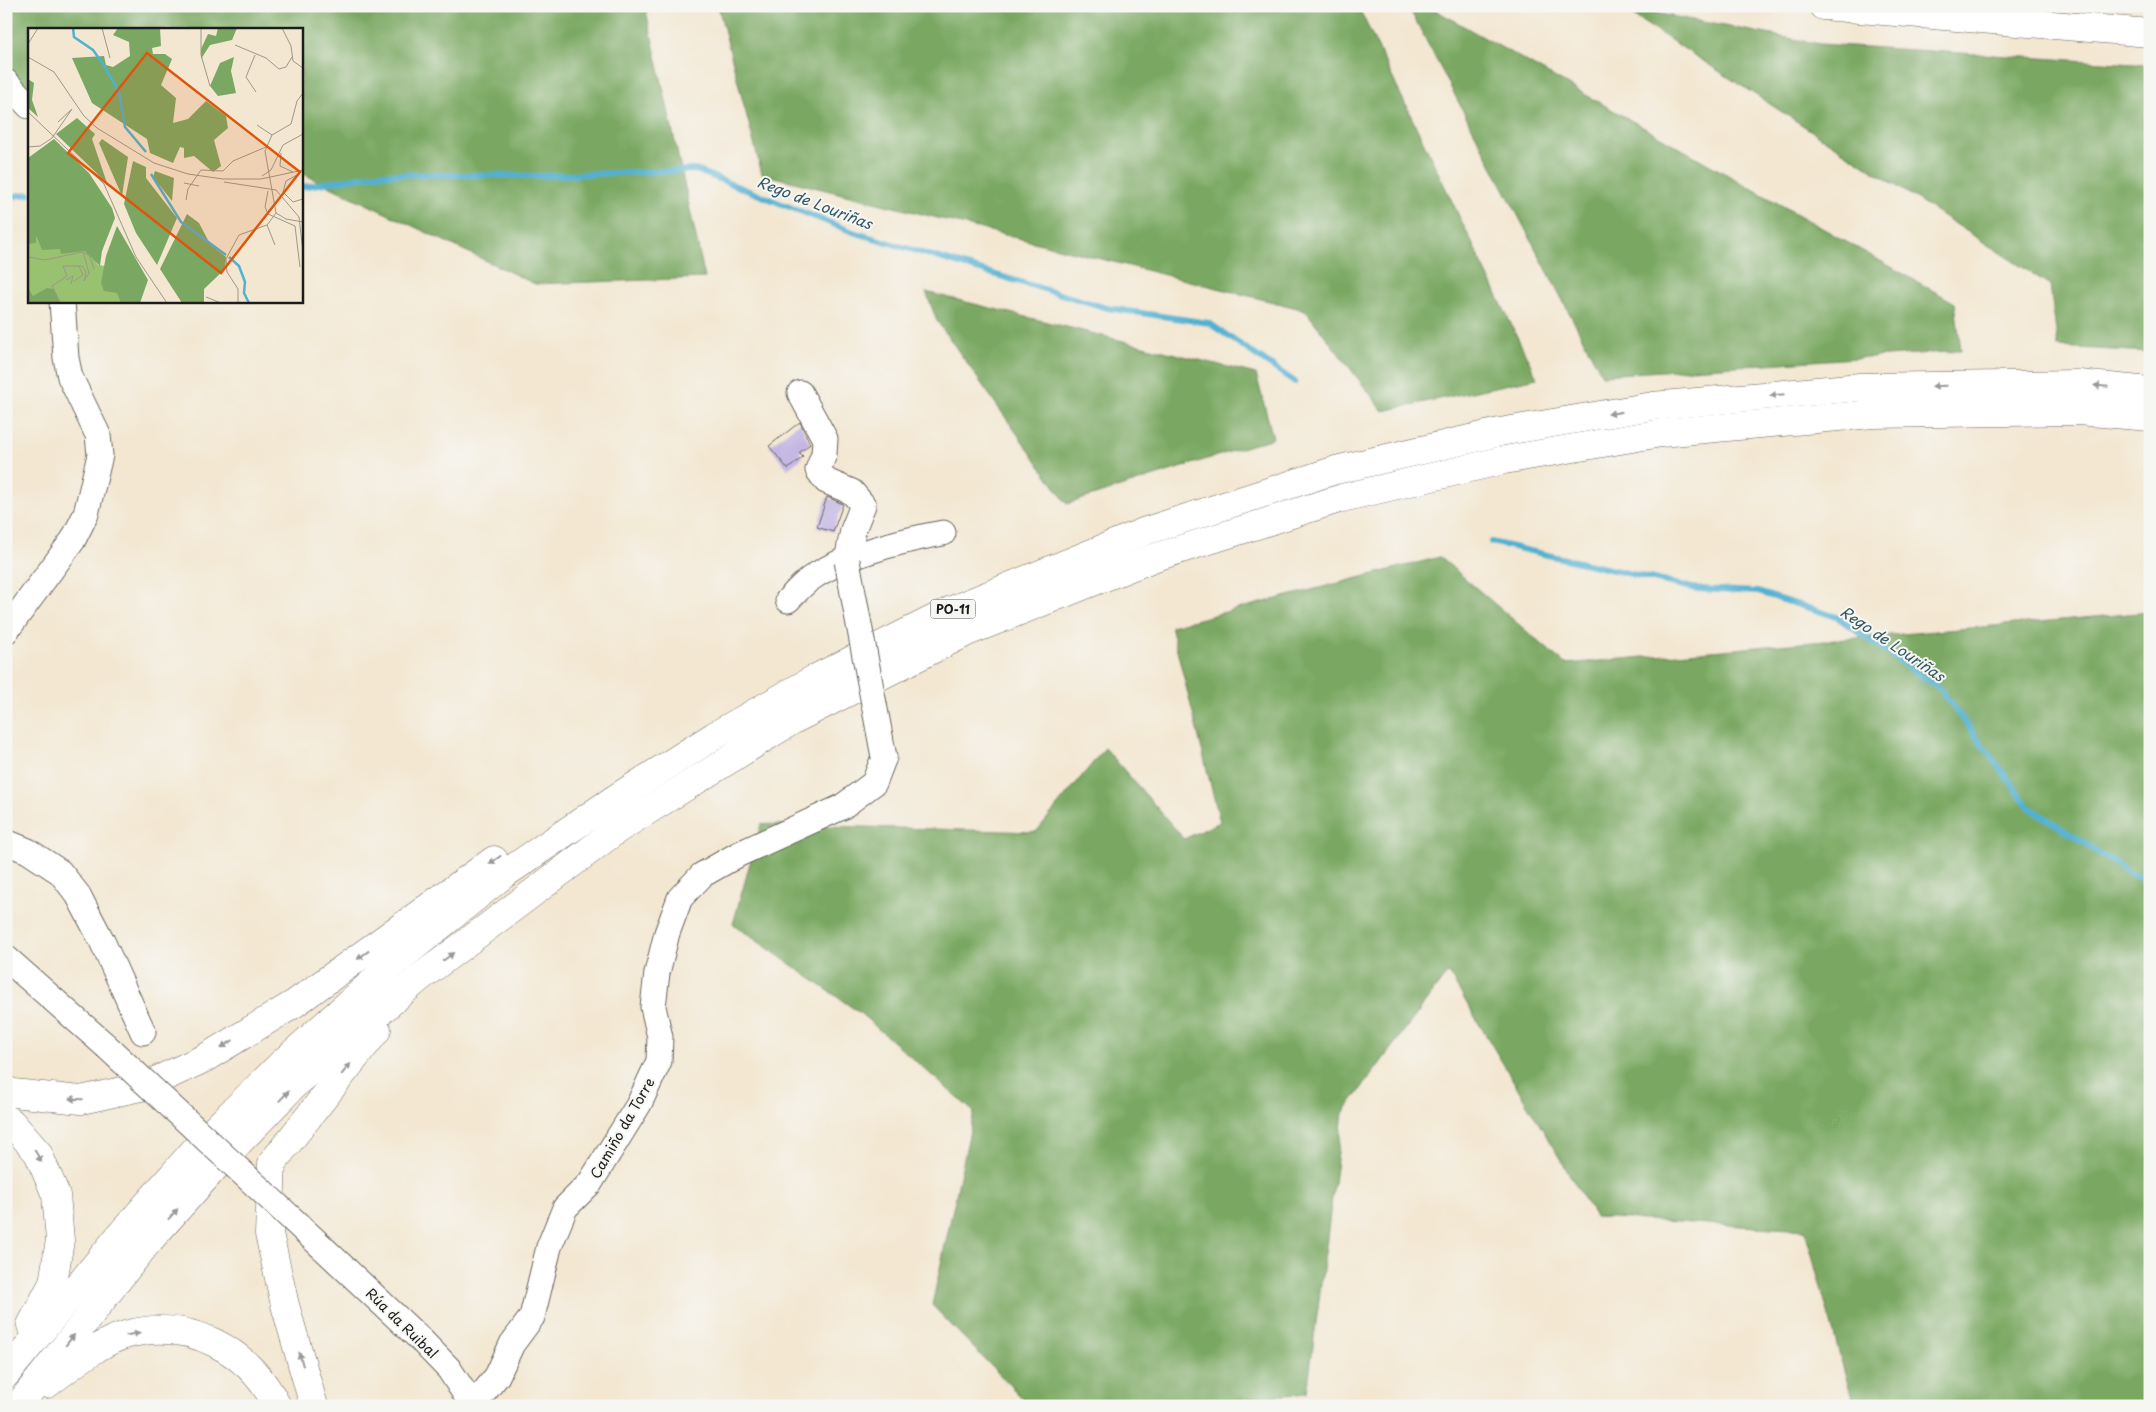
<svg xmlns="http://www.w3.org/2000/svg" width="2156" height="1412" font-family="'Playpen Sans',sans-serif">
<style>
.forest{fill:#7aa862;stroke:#4b623f}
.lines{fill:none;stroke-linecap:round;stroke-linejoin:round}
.stream{stroke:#52b0d1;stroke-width:6}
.building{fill:#c3b7e3}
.minor-casing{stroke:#67635b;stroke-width:27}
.highway-casing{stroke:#67635b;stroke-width:29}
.minor{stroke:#fff;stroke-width:25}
.highway{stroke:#fff;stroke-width:28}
.minor-bridge-casing{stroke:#67635b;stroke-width:27;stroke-linecap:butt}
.minor-bridge{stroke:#fff;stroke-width:25}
.oneway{fill:#999}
.labels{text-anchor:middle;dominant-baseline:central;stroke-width:4;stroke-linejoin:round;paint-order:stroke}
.shield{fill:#f6f6f2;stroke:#5d5d5c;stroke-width:1}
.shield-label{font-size:12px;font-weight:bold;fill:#1c1c1c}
.street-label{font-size:14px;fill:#1c1c1c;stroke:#f6f6f2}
.water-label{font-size:15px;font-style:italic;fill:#325764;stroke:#f6f6f2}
.inset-river{fill:none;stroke:#52b0d1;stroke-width:2.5}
.inset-road{fill:none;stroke:#9d9689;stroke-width:1}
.view{fill:#de560d;fill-opacity:0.15;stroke:#de560d;stroke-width:2.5}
.inset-edge{fill:none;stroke:#1c1c1c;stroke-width:2.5}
</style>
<rect width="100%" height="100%" fill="#f6f6f2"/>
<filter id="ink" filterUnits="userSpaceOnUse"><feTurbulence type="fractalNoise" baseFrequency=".02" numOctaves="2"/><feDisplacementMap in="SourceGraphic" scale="10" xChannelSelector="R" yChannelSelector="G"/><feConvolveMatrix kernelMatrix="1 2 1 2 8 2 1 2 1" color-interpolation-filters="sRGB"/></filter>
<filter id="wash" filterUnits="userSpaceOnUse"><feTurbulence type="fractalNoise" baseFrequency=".0096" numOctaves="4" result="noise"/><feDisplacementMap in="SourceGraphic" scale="20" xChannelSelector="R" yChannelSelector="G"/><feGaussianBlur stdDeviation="1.12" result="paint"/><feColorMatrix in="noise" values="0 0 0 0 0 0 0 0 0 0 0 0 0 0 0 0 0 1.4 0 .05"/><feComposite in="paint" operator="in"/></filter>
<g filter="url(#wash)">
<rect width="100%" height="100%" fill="#f3e7d1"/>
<g class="forest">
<path d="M6,6H645L705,278L535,284L301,173V29H29V92L6,74Z"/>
<path d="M718,6H1358L1537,378L1383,411L1305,310L762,174Z"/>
<path d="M1408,6H1428L1955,303L1961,351L1602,375Z"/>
<path d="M1618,6L1820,44L2150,65V352L2058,347L2050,285Z"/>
<path d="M926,292L1256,374L1273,438L1067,504L937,321Z"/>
<path d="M1440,557L1565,664L2150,612V1406H1854L1805,1230L1595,1217L1448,972L1343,1113L1307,1393L1167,1406L1028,1404L932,1305L974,1112L860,1013L733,924L761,824L1036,832L1105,748L1184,839L1220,822L1171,626Z"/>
</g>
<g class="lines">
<g class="stream">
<path d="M301,187L379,174L539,176L696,170L853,232L1107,308L1209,323L1295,382"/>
<path d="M6,197L29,194"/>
<path d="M1491,542L1697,589L1758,592L1837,617L1940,689L2029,807L2133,875L2150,881"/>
</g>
</g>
<g id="blocks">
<g class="building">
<path d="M800,422L810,444L799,453L803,457L788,469L769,446Z"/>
<path d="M827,497L843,504L833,532L817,527Z"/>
</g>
</g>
</g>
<g filter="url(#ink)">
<use href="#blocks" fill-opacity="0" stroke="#67635b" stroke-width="1"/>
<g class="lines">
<defs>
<g id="minor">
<path d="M6,82L29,106"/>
<path d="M800,393L825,439L824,454L818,470L826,481L852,492L863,505L853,530L847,561"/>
<path d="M788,600C795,593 802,585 810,579C844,555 903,540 943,533"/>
<path d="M6,631L73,540L86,514L100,455L98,435L70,377L66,358L62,301"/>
<path d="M6,842L28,851L60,872L78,895L102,941L143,1032"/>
<path d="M6,958L105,1045"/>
<path d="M322,1247L421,1340L449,1369L473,1406"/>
<path d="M473,1406L497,1376L512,1344L532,1317L549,1247L565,1208L590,1183L639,1104L659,1061L660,1037L653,1007L657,973L667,933L680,898L702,875L739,854L842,807L874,783L884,757"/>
</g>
<g id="highway">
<path d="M1823,6L2150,33"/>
<path d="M6,1090L13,1093L81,1100L145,1086L205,1058L294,1004L494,860"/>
<path d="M6,1119L11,1122L38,1153L56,1195L60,1240L53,1283L31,1325"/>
<path d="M6,1374L121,1234L200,1144L279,1066L395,962L503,875L616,798L714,736L816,678L952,610L1146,531L1336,470L1500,432L1653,406L1860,387L2079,384L2150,391"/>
<path d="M47,1384C71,1367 96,1344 125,1335C187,1317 249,1349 277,1406"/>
<path d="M18,1406L148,1242L218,1164L294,1085L418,979L618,829L793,720L967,632L1153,558L1342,498L1504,460L1661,433L1873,414L2078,411L2150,417"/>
<path d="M314,1406L285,1305L269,1234L272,1163L377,1030"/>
</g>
</defs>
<use href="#minor" class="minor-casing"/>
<use href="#highway" class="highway-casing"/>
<use href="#minor" class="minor"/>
<use href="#highway" class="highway"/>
<defs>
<g id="minor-bridge">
<path d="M847,561L884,757"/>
<path d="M105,1045L322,1247"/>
</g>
</defs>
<use href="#minor-bridge" class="minor-bridge-casing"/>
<use href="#minor-bridge" class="minor-bridge"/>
</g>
<defs><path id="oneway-solid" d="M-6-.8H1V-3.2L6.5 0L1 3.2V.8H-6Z" transform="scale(1.25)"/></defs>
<g class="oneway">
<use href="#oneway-solid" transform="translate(1939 386) rotate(179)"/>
<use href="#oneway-solid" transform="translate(2101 386) rotate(-175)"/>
<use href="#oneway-solid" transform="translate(1777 395) rotate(175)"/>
<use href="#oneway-solid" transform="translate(1615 413) rotate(171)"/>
<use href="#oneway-solid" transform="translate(495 860) rotate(144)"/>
<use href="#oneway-solid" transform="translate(363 955) rotate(144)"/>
<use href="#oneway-solid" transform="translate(448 957) rotate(-37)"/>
<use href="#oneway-solid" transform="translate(227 1044) rotate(149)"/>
<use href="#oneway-solid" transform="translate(346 1069) rotate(-51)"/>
<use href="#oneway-solid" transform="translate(284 1096) rotate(-46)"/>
<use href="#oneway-solid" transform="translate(76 1099) rotate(-178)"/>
<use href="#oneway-solid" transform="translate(38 1156) rotate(60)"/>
<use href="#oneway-solid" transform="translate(173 1214) rotate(-48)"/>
<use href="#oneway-solid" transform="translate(133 1334) rotate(-12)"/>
<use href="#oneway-solid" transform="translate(70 1340) rotate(-51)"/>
<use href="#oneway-solid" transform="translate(301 1359) rotate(-106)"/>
</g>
</g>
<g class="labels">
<rect class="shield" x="930.5" y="599.5" width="45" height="19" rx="4"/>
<g class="shield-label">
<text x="953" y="609">PO-11</text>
</g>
<g class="street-label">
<text transform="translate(622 1128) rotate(-60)">Camiño da Torre</text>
<text transform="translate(402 1323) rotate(44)">Rúa da Ruibal</text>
</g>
<g class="water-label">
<text transform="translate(815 202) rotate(21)">Rego de Louriñas</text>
<text transform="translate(1893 643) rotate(34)">Rego de Louriñas</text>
</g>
</g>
<g transform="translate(28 28)">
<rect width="275" height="275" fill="#f3e7d1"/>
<path d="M0,177L53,210L70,237L91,240L76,261L89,263L94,275H0Z" fill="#98c26f"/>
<path d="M90,0H132L133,18L124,20L125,26H137L144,31L133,57L148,70L145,95L160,91L178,73L198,88L200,100L186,112L193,138L185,144L166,128L156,130V120L152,119L145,135L122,125L119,111L64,75L44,30L76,28L78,37L85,39L102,28L101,14L85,7ZM190,0H209L204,12L182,17L173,31V21L180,6L188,8ZM206,29L203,43L208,65L190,68L182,58L192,35ZM0,51L6,55L4,72L10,89L0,80ZM49,90L67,106L64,111L79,155L28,106ZM26,111L61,145L84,180L87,190L74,223L72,238L57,223L33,226L32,221L14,222L8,207V215L0,216V130ZM74,111L100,129L94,168L71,115ZM105,133L118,139V150L149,190L129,237L108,205L96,176ZM127,143L146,150L144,173L125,149ZM159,186L171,195L182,216L198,229L197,241L176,261V275H154L132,241ZM89,198L120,252L112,275H93L89,265L76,263L73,255L78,228ZM0,260L5,268L19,260L26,261L33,275H0Z" fill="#7aa862"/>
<path class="inset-river" d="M45,0L46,9L65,22L75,36L91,64L97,99L118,124M123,146L153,194L198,227M201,229L211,238L217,254L216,265L221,275"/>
<path class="inset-road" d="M74,0L82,30M173,0V27L182,58M254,0L263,18L265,33L275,40M0,16L10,0M207,17L238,30L251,41L258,39L264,29M227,27L218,49L228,64M0,29L26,44L56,88L69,100L126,135L160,146L195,151H233L275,142M275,65L269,73L263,96L244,107L237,123L248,185L258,191L275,194M0,84L76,156L108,229L139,275M229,97L244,107M0,119L12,118L24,110L44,81L30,94M253,125L252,138L265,144M269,147L258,153L255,164L265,174L275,171M234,148L243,142L255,117L275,106M196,154L248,162L271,189L275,224M156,155L171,158M240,163L237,179L240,186L267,198L272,239M158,172L160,161L173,142L195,143L205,133L238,119M239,197L247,217M55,224L61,245L56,253M0,229L17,232L54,224L61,227L66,241M38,252L45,248L43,256M46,253L55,247L51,238M178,269L193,275M32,275L24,258L39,248L35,238H54L58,244L56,253M210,275V261L199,244L198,231L211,207L239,197L248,185"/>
<path class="view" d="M119,25L272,144L193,245L40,125Z"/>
<rect width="275" height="275" class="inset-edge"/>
</g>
<rect width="2156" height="1412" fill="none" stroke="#f6f6f2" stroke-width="25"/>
</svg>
